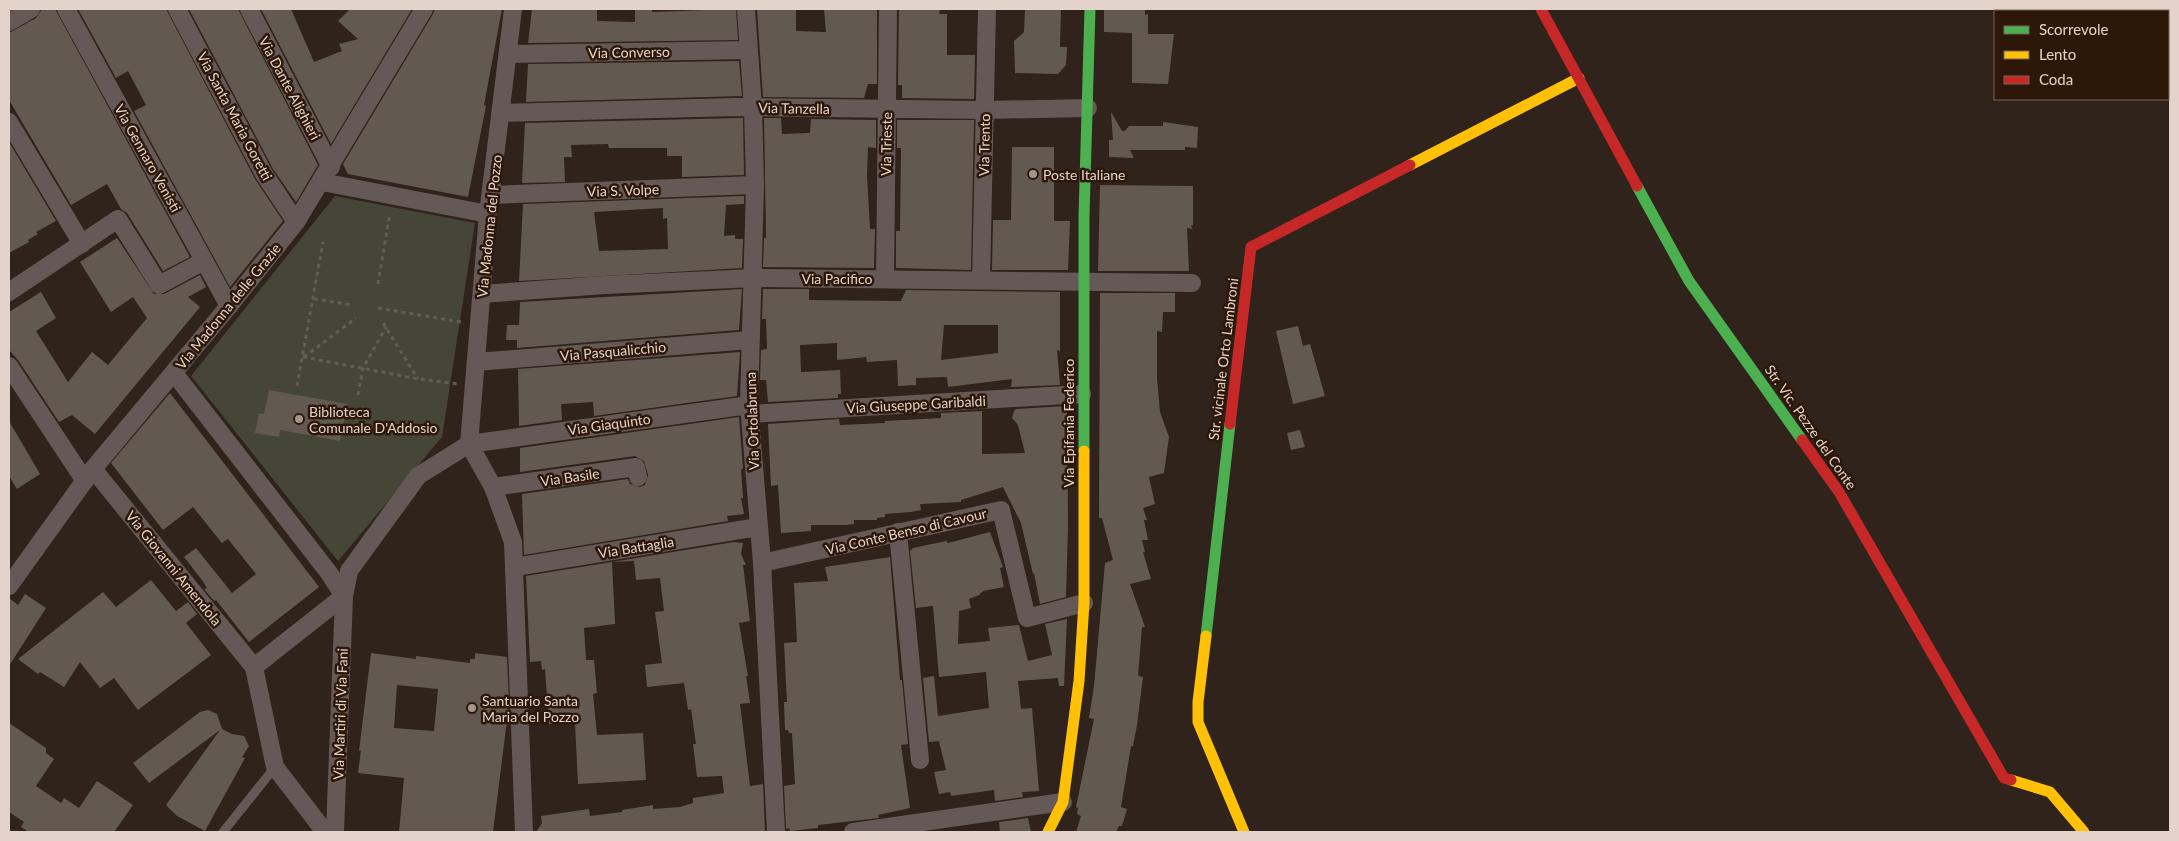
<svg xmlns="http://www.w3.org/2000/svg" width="2179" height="841" font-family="Lato,sans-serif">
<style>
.green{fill:#454637}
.building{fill:#625a51;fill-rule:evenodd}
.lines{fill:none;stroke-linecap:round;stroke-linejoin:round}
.path{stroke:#655b59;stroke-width:3;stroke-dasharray:4 4;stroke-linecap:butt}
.lane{stroke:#655958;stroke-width:9}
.street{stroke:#655958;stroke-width:18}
.fast{stroke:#4caf50;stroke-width:11}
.slow{stroke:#ffc107;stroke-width:11}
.jam{stroke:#c62828;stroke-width:11}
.poi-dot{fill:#a4958d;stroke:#2d1709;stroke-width:2}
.labels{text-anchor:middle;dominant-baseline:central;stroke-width:5;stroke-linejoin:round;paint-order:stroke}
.street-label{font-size:14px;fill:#e3d3cb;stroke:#2d1709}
.poi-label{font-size:14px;fill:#e3d3cb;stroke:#2d1709;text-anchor:start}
</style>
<rect width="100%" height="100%" fill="#2f231b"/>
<path class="green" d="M335,196L475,223L442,437L338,561L191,376Z"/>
<g class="building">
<path d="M42,9H55L190,257L163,271L127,213L121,209L107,184L71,205L9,100V33L36,18Z"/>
<path d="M78,9H166L255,179L283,221L230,287L134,111L146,105L128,71L116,78Z"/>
<path d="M189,9H238L318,165L296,202L273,169Z"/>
<path d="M261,9H291L314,62L342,51L339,44L358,39L338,21L350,9H412L331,144Z"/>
<path d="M435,9H502L484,105L486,106L468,197L348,174L343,164L433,14Z"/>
<path d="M532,9H597V21L635,22V9H652V12L736,9L738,40L528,43Z"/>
<path d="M757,9H796V31L826,32L824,9H877V84H868L864,98L763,97Z"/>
<path d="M899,9H940L939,14H947V55H975L974,99L902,98V85H898Z"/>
<path d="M1029,9H1061L1060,47H1067L1066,65L1058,74L1015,73L1014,41L1024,32L1025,10Z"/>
<path d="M1104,9H1145V15L1148,14V34H1174L1168,84L1132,83V33L1104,32Z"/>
<path d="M739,61L742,96L526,102L528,64Z"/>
<path d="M1111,112L1122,131H1125L1129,126H1163V122L1198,127L1197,148L1185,147V150H1130L1134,158L1109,157V140H1113Z"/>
<path d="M743,118L744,175L682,177V156H667V148H609L608,144L571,145L572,157H564L565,182L522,183L525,123Z"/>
<path d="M764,118H781L782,134L810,133L811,119L876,120V148L868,147L867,176L870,229H875L874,268L763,267L764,238H766Z"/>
<path d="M897,120H974L971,270L896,268V231H900L901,148H897Z"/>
<path d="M9,142L56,221L36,232L38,234L28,240L29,242L9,253Z"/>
<path d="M1012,147H1054V221H1070L1068,270H992L993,220H1011Z"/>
<path d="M1100,185L1193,186V225H1191L1192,229L1187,228L1189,271H1098Z"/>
<path d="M744,196V204L726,205L724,236L735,235V239H743L742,268L519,281L523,204ZM663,208V219L667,218L668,249L599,251L594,212Z"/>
<path d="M117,238L154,294H164L200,275L206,287L188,297L200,307L95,434L72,415L59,422L18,360L9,350V312L41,292L56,318L36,331L68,382L92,352L108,365L147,318L133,297L111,312L80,262Z"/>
<path d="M742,289L739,330L517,348V340H506L507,325H519L520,302Z"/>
<path d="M763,289H809V300L901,301L906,290L1060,292V351L1057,350L1060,385L1011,387L1012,379L948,387L947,377L916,378V385L898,386L897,360L867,362L866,357L837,360V343L800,345L801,372L840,370L841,394H838V398L768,402L766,380H760L761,350L767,349L766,319H762ZM944,325H998V353L941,360Z"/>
<path d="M1100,293H1175V312H1163L1162,332L1157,331V378L1160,412L1169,437L1164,473L1149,477L1155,504L1143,508L1147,520H1144L1148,540H1142L1145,552H1143L1151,579L1130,584L1145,627H1142L1138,676L1143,677L1137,725L1133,746H1131L1121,807L1127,809L1122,826H1119L1116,832H1076L1081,816L1077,814L1078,808L1076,807L1094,719L1089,718L1094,686L1105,563L1113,560L1102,518H1099Z"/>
<path d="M1298,326L1303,346L1310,344L1325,396L1293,404L1276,331Z"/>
<path d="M740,352L737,396L594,416L593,402L561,404L562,420L519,426L518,369Z"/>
<path d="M269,390L347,404L340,441L280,430L279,437L255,433L259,413L264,414Z"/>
<path d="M170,393L319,587L249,642L216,600L214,601L204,589L207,588L202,580L184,557L196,548L232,593L256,574L228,539L222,543L193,507L163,530L111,463Z"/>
<path d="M1067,406L1068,526L1066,597L1040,604L1034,573L1033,574L1021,523L1003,487L961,500V502L920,504L921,510L911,512L885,514V517L877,518V520H854V524L846,525H811V531L781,533L778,485L771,486L768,424L839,419L840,425L885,423V421L941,418V413L982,411V454L1025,453L1018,425L1012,418L1014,411L1016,409Z"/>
<path d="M739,417L743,469H741L743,498H741L744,514L727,516L728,521L524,555L522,494L628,479L630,484L640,487L645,485L648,475L644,461L635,456L520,472V448Z"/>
<path d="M9,421L40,474L17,489L9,476Z"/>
<path d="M1300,430L1305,447L1291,450L1287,433Z"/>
<path d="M990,532L1003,567L1000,568L1004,587L983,591L979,595L969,599L971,608L959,611L958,644L990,641L988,628L1019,625L1028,661L1052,655L1045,624L1067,619L1064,686H1059L1058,678L1018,681L1021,709L1032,708L1039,791L1022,792L1023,797L995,801L994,790L951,796L950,792L939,794L934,772L946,770L939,741L929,742L923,678L934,676L938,716L989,708L986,672L939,677L933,606L916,608L910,551L913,548L946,541L948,543Z"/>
<path d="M734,542L743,543L741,554L746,565H743L750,621L739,623L748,676H746L750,703L740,704L750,786L763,784L765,832H536L542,823L541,816L589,809L590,816L622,812V810L653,805V809L680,807L693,803V798L724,793L722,776L697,777L693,744H696L691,709L688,710L684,683L647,687L645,665L662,663L655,612L664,611L660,578L636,580L634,561L612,562L615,624L584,628L586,660H594L597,693L593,694L597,735L643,733L646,780L578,784L575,723L549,724L545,669L542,670L541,661L530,662L526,576Z"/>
<path d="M890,557L900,680H902L908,744L901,745L910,808L878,815L879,818L818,825V828L790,831L789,828L786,829L784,786L795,784L792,733H789L788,730H785L784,702H787L784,643L797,642L794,583L828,581L825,567Z"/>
<path d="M151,580L176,611L188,602L197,614L186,623L211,655L138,710L114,678L100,688L80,662L64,687L40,672L38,674L18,659L103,592L116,607Z"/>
<path d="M25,594L46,608L9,666V598L18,605Z"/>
<path d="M371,653L416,659V656L470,663V659H475V653L507,657L509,704L493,832H399L404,778L358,773L361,750L359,751ZM397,685L438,689L434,731L394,728Z"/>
<path d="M208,710L217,714L222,729L232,734L244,736L249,746L242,757L245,758L205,831L177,816L166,805L220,730L149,783L133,763L200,712Z"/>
<path d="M9,723L46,748V753L54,759L36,786L61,803L64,798L79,808L97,781L133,805L114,832H29L21,827L24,822L9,812Z"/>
<path d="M1028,818L1031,832H1000L999,822Z"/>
</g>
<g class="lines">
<g class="path">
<path d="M378,284L390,213"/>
<path d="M314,299L353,305"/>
<path d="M378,308L461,322"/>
<path d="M383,323L418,379"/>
<path d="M303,357L418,379L458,384"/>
<path d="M304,357L356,318"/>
<path d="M297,386L323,242"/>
<path d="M358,395L363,368L386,327"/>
</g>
<path class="lane" d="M223,832L275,767"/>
<g class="street">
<path d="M66,9L229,306"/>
<path d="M177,9L264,174L296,222"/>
<path d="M249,9L331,167"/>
<path d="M746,9L753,108L755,185L749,405L762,563L776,832"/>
<path d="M9,22L31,9"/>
<path d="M508,54L749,50"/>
<path d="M501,113L736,107L985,110L1088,108"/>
<path d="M9,122L82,244"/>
<path d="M322,182L488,214"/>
<path d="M491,195L755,185"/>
<path d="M885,278L888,9"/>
<path d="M981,280L987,9"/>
<path d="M9,292L118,219L159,285L204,261"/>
<path d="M482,294L605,285L753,278L1192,283"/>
<path d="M476,362L750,340"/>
<path d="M9,366L85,481"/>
<path d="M174,373L329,573L344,596L254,667"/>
<path d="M750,414L1082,394"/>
<path d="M469,444L488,214L513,9"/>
<path d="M469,444L493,487L513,542L524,832"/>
<path d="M93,469L254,667L275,767L325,832"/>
<path d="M493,487L636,467L638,477"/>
<path d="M898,532L920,760"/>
<path d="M762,563L1001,510L1027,618L1084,603"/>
<path d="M515,567L758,527"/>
<path d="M9,586L93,469L229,306L296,222L424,9"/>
<path d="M335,832L344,596L349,571L418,476L469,444L749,405"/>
<path d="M853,832L1063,802"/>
</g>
<g class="fast">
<path d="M1637,186L1689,281L1802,440"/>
<path d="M1084,451V216L1090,9"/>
<path d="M1206,636L1230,424"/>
</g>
<g class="slow">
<path d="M1410,165L1579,78"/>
<path d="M1206,636L1198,702V722L1244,832"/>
<path d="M2011,780L2050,792L2084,832"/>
<path d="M1048,832L1063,802L1079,681L1084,603V451"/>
</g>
<g class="jam">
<path d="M1541,9L1637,186"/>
<path d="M1230,424L1251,247L1410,165"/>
<path d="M1802,440L1839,492L2004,778L2011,780"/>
</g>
</g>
<g class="poi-dot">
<circle cx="1033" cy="174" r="5"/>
<circle cx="299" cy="419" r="5"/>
<circle cx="472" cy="708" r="5"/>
</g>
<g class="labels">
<g class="street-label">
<text transform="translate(629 52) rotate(-1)">Via Converso</text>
<text transform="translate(290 88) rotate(62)">Via Dante Alighieri</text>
<text transform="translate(794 108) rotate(1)">Via Tanzella</text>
<text transform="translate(235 116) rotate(62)">Via Santa Maria Goretti</text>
<text transform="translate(886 144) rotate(-89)">Via Trieste</text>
<text transform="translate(984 145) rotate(-89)">Via Trento</text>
<text transform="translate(148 158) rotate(61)">Via Gennaro Venisti</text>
<text transform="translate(623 190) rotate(-2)">Via S. Volpe</text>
<text transform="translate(489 226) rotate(-84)">Via Madonna del Pozzo</text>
<text x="837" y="278">Via Pacifico</text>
<text transform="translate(228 306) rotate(-51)">Via Madonna delle Grazie</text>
<text transform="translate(613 351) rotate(-5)">Via Pasqualicchio</text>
<text transform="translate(1223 359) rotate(-83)">Str. vicinale Orto Lambroni</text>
<text transform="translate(916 404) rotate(-3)">Via Giuseppe Garibaldi</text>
<text transform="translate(752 421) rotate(-92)">Via Ortolabruna</text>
<text transform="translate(1068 423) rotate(-90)">Via Epifania Federico</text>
<text transform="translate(609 424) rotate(-8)">Via Giaquinto</text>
<text transform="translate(1811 427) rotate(55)">Str. Vic. Pezze del Conte</text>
<text transform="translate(570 477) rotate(-8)">Via Basile</text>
<text transform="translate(906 531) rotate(-13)">Via Conte Benso di Cavour</text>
<text transform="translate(636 547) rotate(-9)">Via Battaglia</text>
<text transform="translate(174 568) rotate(51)">Via Giovanni Amendola</text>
<text transform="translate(340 714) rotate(-88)">Via Martiri di Via Fani</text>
</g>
<g class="poi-label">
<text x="1043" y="174">Poste Italiane</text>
<text x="309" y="411">Biblioteca<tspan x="309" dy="16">Comunale D'Addosio</tspan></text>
<text x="482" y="700">Santuario Santa<tspan x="482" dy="16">Maria del Pozzo</tspan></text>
</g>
</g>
<rect width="2179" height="841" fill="none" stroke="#e3d3cb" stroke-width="20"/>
<rect x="1994" y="10" width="175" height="90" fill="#2d1709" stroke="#766257"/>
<rect x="2004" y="26" width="25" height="8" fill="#4caf50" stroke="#766257"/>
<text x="2039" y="35" font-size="15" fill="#e3d3cb">Scorrevole</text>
<rect x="2004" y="51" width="25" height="8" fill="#ffc107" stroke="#766257"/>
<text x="2039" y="60" font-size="15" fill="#e3d3cb">Lento</text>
<rect x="2004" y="76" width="25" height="8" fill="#c62828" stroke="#766257"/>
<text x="2039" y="85" font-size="15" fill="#e3d3cb">Coda</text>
</svg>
